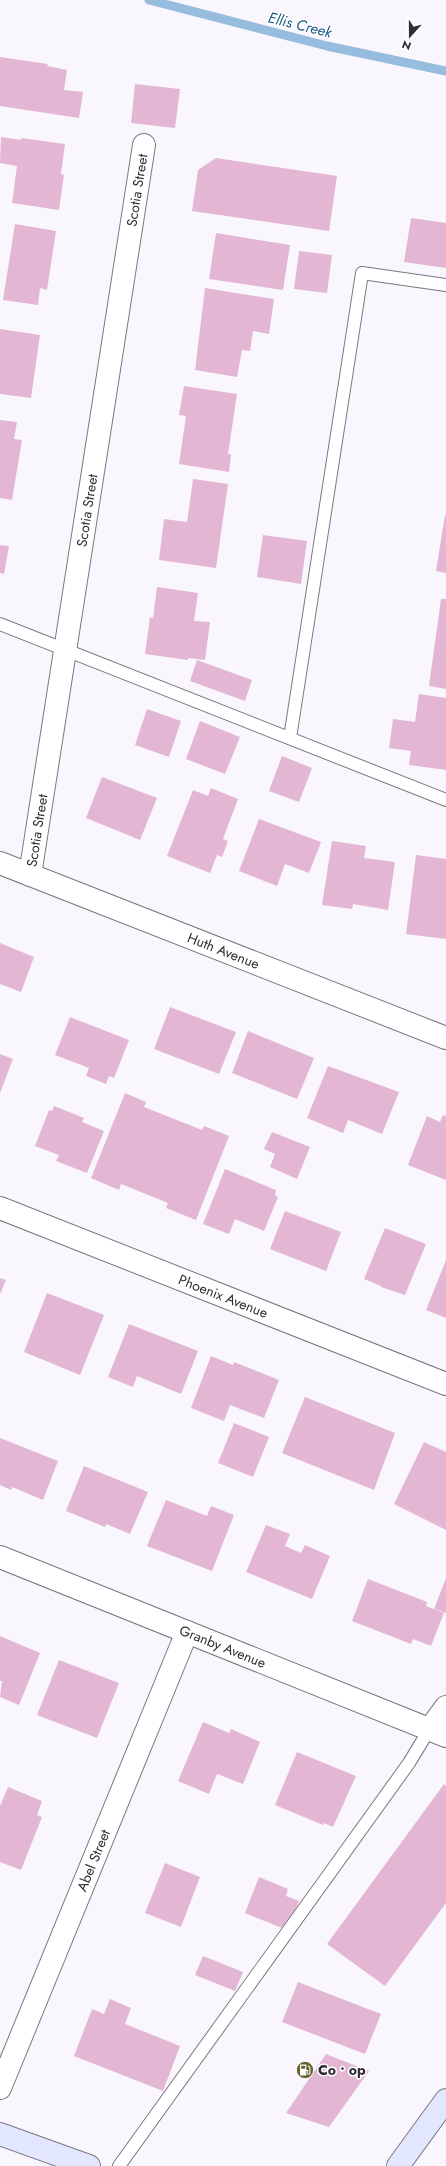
<svg xmlns="http://www.w3.org/2000/svg" width="446" height="2166" font-family="Jost,sans-serif">
<style>
.lines{fill:none;stroke-linecap:round;stroke-linejoin:round}
.stream{stroke:#96bdde;stroke-width:9}
.building{fill:#e3b7d3}
.lane-casing{stroke:#7b7780;stroke-width:14}
.street-casing{stroke:#7b7780;stroke-width:24}
.secondary-casing{stroke:#7b7780;stroke-width:24}
.lane{stroke:#fff;stroke-width:12}
.street{stroke:#fff;stroke-width:22}
.secondary{stroke:#e2e6fe;stroke-width:22}
.labels{text-anchor:middle;dominant-baseline:central;stroke-width:3;stroke-linejoin:round;paint-order:stroke}
.street-label{font-size:14px;fill:#2f2d31;stroke:#fff}
.poi-label{font-size:14px;font-weight:bold;fill:#2f2d31;stroke:#fff;text-anchor:start}
.water-label{font-size:15px;font-style:italic;fill:#1e5a85;stroke:#fff}
</style>
<rect width="100%" height="100%" fill="#faf6fe"/>
<g class="lines">
<path class="stream" d="M149,0L327,46L446,71"/>
</g>
<g class="building">
<path d="M0,57L48,64L47,66L67,70L64,90L83,92L79,118L0,106Z"/>
<path d="M135,84L180,89L175,128L131,123Z"/>
<path d="M1,137L21,140V138L65,144L61,174L64,175L59,210L12,203L17,166L0,163Z"/>
<path d="M216,158L337,176L329,231L192,211L198,170Z"/>
<path d="M411,218L446,223V268L404,262Z"/>
<path d="M15,224L56,231L47,290L40,288L38,305L3,300Z"/>
<path d="M216,233L290,245L283,290L209,279Z"/>
<path d="M299,251L332,255L327,293L294,289Z"/>
<path d="M205,288L274,299L269,334L253,331L250,351L242,350L237,377L195,370Z"/>
<path d="M0,329L40,335L31,398L0,394Z"/>
<path d="M184,386L237,394L228,454H231L229,472L179,464L186,416L179,415Z"/>
<path d="M0,420L17,422L14,439L22,440L12,500L0,498Z"/>
<path d="M193,479L228,484L216,568L159,560L164,519L187,522Z"/>
<path d="M445,515H446V573L436,571Z"/>
<path d="M263,535L307,541L301,584L257,577Z"/>
<path d="M0,545L9,546L4,574L0,573Z"/>
<path d="M157,587L198,593L194,621L210,622L205,660L188,658V660L145,654L150,617L153,618Z"/>
<path d="M441,599H446V689L429,686Z"/>
<path d="M197,660L252,680L245,701L190,681Z"/>
<path d="M419,694L446,698V770L409,765L411,751L389,748L393,719L415,722Z"/>
<path d="M147,709L181,721L169,757L135,745Z"/>
<path d="M200,721L240,737L225,774L186,759Z"/>
<path d="M282,756L312,768L299,802L269,791Z"/>
<path d="M102,777L157,798L140,840L86,818Z"/>
<path d="M211,788L238,799L223,839L228,841L222,857L217,855L210,873L167,856L193,790L208,796Z"/>
<path d="M259,819L321,842L309,873L285,864L277,886L239,871Z"/>
<path d="M332,841L366,846L364,858L395,862L388,910L353,904L352,909L322,905Z"/>
<path d="M416,855L446,859V939L406,934Z"/>
<path d="M0,943L34,957L21,992L0,984Z"/>
<path d="M170,1007L236,1032L219,1074L154,1049Z"/>
<path d="M70,1017L129,1040L114,1078L109,1076L106,1084L86,1076L89,1068L55,1055Z"/>
<path d="M248,1031L314,1058L297,1099L232,1073Z"/>
<path d="M0,1054L13,1059L0,1093Z"/>
<path d="M328,1066L399,1092L382,1134L348,1120L343,1133L307,1118Z"/>
<path d="M125,1093L146,1102L144,1107L202,1130L204,1126L229,1136L196,1220L166,1208L168,1203L121,1184L119,1190L91,1178Z"/>
<path d="M54,1106L84,1118L82,1122L104,1131L87,1173L56,1161L59,1155L35,1146L49,1110L52,1111Z"/>
<path d="M443,1115L446,1116V1180L408,1165L427,1116L440,1122Z"/>
<path d="M272,1132L310,1147L297,1179L270,1167L275,1154L264,1149Z"/>
<path d="M225,1169L276,1190L275,1195L278,1197L264,1231L235,1219L229,1234L203,1224Z"/>
<path d="M285,1211L341,1232L326,1271L270,1249Z"/>
<path d="M385,1228L426,1244L405,1295L381,1287V1286L364,1279Z"/>
<path d="M446,1260V1318L426,1310Z"/>
<path d="M0,1278L6,1280L0,1294Z"/>
<path d="M47,1293L104,1315L80,1375L24,1352Z"/>
<path d="M129,1324L198,1351L181,1394L137,1376L133,1387L108,1377Z"/>
<path d="M211,1356L233,1365L234,1362L279,1380L264,1418L230,1405L224,1421L191,1408Z"/>
<path d="M305,1397L395,1433L374,1490L282,1453Z"/>
<path d="M234,1423L269,1437L253,1477L218,1463Z"/>
<path d="M0,1438L58,1461L43,1500L12,1487L11,1490L0,1485Z"/>
<path d="M424,1442L446,1452V1530L394,1504Z"/>
<path d="M84,1466L148,1492L130,1534L106,1524L105,1527L66,1511Z"/>
<path d="M166,1500L207,1516L211,1506L234,1515L212,1571L147,1546Z"/>
<path d="M266,1525L290,1534L285,1546L301,1553L305,1545L330,1556L312,1599L246,1572Z"/>
<path d="M446,1578V1613L434,1609Z"/>
<path d="M368,1579L427,1602L426,1606L444,1613L431,1646L413,1639L411,1644L352,1621Z"/>
<path d="M0,1636L40,1653L19,1705L0,1697L2,1681H0Z"/>
<path d="M59,1660L119,1683L97,1738L37,1715Z"/>
<path d="M203,1722L229,1733L231,1729L260,1742L243,1784L217,1774L209,1794L178,1781Z"/>
<path d="M297,1752L356,1776L333,1827L324,1823L323,1825L275,1805Z"/>
<path d="M444,1784L446,1786V1903L385,1986L327,1944Z"/>
<path d="M8,1787L42,1801L37,1815L42,1817L21,1870L0,1862V1806Z"/>
<path d="M165,1863L200,1877L181,1927L145,1913Z"/>
<path d="M259,1877L288,1889L286,1896L299,1901L287,1930L245,1913Z"/>
<path d="M203,1956L243,1972L235,1991L195,1975Z"/>
<path d="M298,1982L381,2014L365,2054L282,2022Z"/>
<path d="M110,1999L131,2008L125,2024L180,2046L163,2091L74,2056L92,2009L104,2014Z"/>
<path d="M326,2054L369,2071L329,2127L286,2113Z"/>
</g>
<g class="lines">
<defs>
<g id="lane">
<path d="M0,624L446,800"/>
<path d="M290,738L362,273L446,285"/>
<path d="M119,2166L409,1763L429,1730"/>
</g>
<g id="street">
<path id="s1" d="M0,863L446,1038"/>
<path id="s2" d="M30,875L144,145"/>
<path id="s3" d="M0,1208L446,1384"/>
<path id="s4" d="M0,1557L446,1736"/>
<path d="M429,1730L446,1707"/>
<path id="s5" d="M0,2088L187,1632"/>
</g>
<g id="secondary">
<path d="M0,2134L89,2166"/>
<path d="M398,2166L446,2100"/>
</g>
</defs>
<use href="#lane" class="lane-casing"/>
<use href="#street" class="street-casing"/>
<use href="#secondary" class="secondary-casing"/>
<use href="#lane" class="lane"/>
<use href="#street" class="street"/>
<use href="#secondary" class="secondary"/>
</g>
<defs>
<symbol id="fuel-disc" viewBox="-11 -11 22 22"><circle r="9.5" fill="#63622f" stroke="#fff"/><path d="M-5.5-6h7V0h2V4h1.3V-2.5L3-4.5l.8-.8L6-3V5H2.5V1h-1V6h-7ZM-4.2-4.7v3.2H.2V-4.7Z" fill="#fff"/></symbol>
</defs>
<g fill-rule="evenodd">
<use href="#fuel-disc" x="295" y="2060" width="20" height="20"/>
</g>
<g class="labels">
<g class="street-label">
<text stroke="none"><textPath href="#s2" startOffset="693">Scotia Street</textPath></text>
<text stroke="none"><textPath href="#s2" startOffset="369">Scotia Street</textPath></text>
<text stroke="none"><textPath href="#s2" startOffset="45">Scotia Street</textPath></text>
<text stroke="none"><textPath href="#s1" startOffset="240">Huth Avenue</textPath></text>
<text stroke="none"><textPath href="#s3" startOffset="240">Phoenix Avenue</textPath></text>
<text stroke="none"><textPath href="#s4" startOffset="240">Granby Avenue</textPath></text>
<text stroke="none"><textPath href="#s5" startOffset="246">Abel Street</textPath></text>
</g>
<g class="poi-label">
<text x="318" y="2070">Co • op</text>
</g>
<g class="water-label">
<text transform="translate(300 25) rotate(14)">Ellis Creek</text>
</g>
</g>
<g transform="translate(410 36) rotate(201)" stroke="#ffffff" stroke-width="3" paint-order="stroke">
<path d="M0-3L7 15L0 10L-7 15Z" fill="#2f2d31"/>
<text y="-6" font-size="11" font-weight="bold" text-anchor="middle" fill="#2f2d31">N</text>
</g>
</svg>
